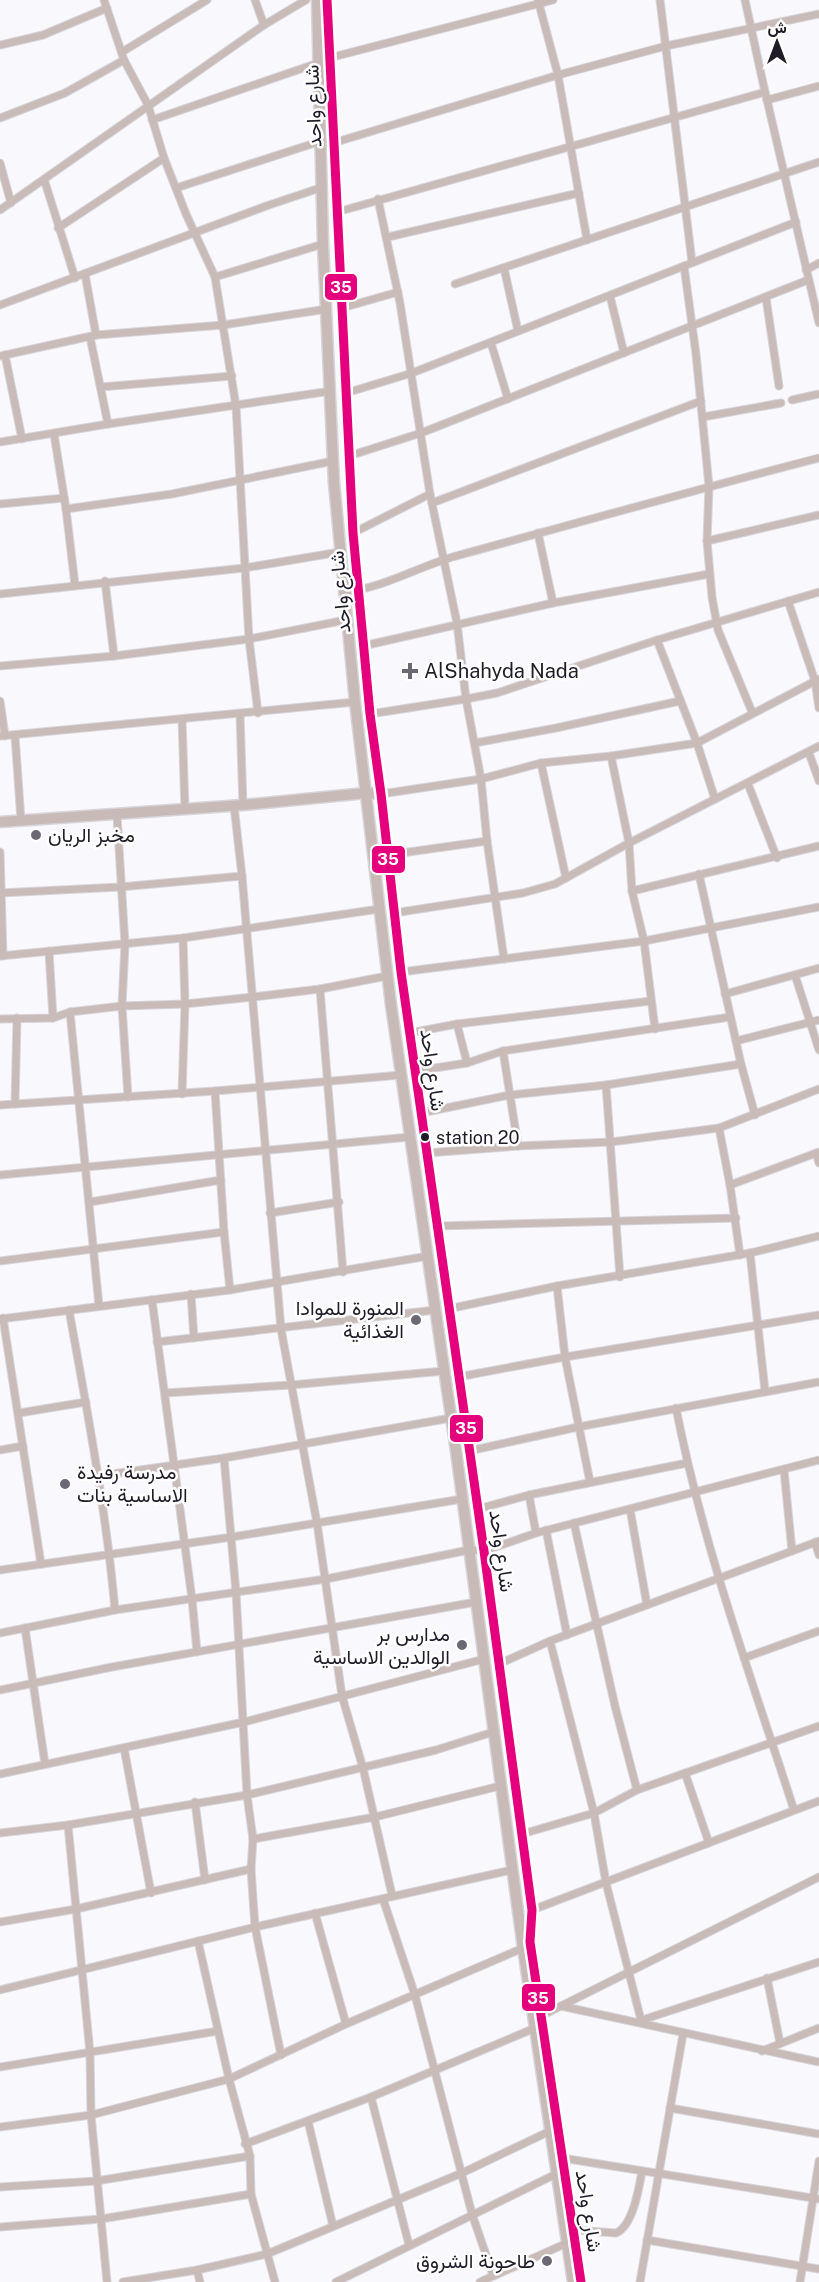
<svg xmlns="http://www.w3.org/2000/svg" width="819" height="2282" font-family="'Public Sans',Vazirmatn,sans-serif">
<style>
.lines{fill:none;stroke-linecap:round;stroke-linejoin:round}
.street-casing{stroke:#d7d5da;stroke-width:9}
.secondary-casing{stroke:#d7d5da;stroke-width:13}
.street{stroke:#c8bbb8;stroke-width:7}
.secondary{stroke:#c7bab7;stroke-width:10}
.bus-1-casing{stroke:#fff;stroke-width:14}
.bus-1{stroke:#e5007d;stroke-width:9}
.poi-dot{fill:#6b6873;stroke:#fff;stroke-width:2}
.bus-dot{fill:#1f1b28;stroke:#fff;stroke-width:2}
.labels{text-anchor:middle;dominant-baseline:central;stroke-width:5;stroke-linejoin:round;paint-order:stroke}
.bus-label{font-size:18px;fill:#1f1b28;stroke:#fff;text-anchor:start}
.street-label{font-size:20px;fill:#1f1b28;stroke:#fff}
.poi-label{font-size:20px;fill:#1f1b28;stroke:#fff;text-anchor:start}
.line-badge{stroke:#fff;stroke-width:2}
.badge-label{font-size:16px;text-anchor:middle;font-weight:bold;fill:#fff}
</style>
<rect width="100%" height="100%" fill="#f9f8fd"/>
<g class="lines">
<defs>
<g id="street">
<path d="M104,0L124,60L148,105L164,158L186,214L215,277L236,406L249,639L258,713"/>
<path d="M255,0L264,25"/>
<path d="M538,0L558,75L587,240"/>
<path d="M660,0L692,262"/>
<path d="M745,0L765,92"/>
<path d="M0,45L43,35L107,8"/>
<path d="M122,52L207,0"/>
<path d="M329,58L553,0"/>
<path d="M767,100L819,323"/>
<path d="M0,118L65,93L124,60"/>
<path d="M152,120L318,63"/>
<path d="M333,143L558,75L666,46L819,14"/>
<path d="M0,163L11,203"/>
<path d="M44,179L75,278"/>
<path d="M176,188L321,141"/>
<path d="M378,199L400,303L430,494L457,623L466,699L481,779L487,841L504,959"/>
<path d="M0,210L264,25L306,0"/>
<path d="M337,212L765,92L767,100L819,86"/>
<path d="M58,228L164,158"/>
<path d="M388,237L579,193"/>
<path d="M684,266L696,354L709,486L707,541L712,597L718,630L752,712"/>
<path d="M504,268L518,331"/>
<path d="M806,270L819,263"/>
<path d="M85,274L96,335"/>
<path d="M215,277L323,244"/>
<path d="M455,284L819,162"/>
<path d="M610,296L624,353"/>
<path d="M766,298L779,386"/>
<path d="M0,305L269,205L323,187"/>
<path d="M342,308L398,292"/>
<path d="M90,337L108,424"/>
<path d="M491,343L508,399"/>
<path d="M5,355L22,439"/>
<path d="M0,356L96,335L223,325L327,309"/>
<path d="M101,387L232,376"/>
<path d="M346,393L412,373L796,222"/>
<path d="M792,400L819,394"/>
<path d="M703,417L781,403"/>
<path d="M54,434L66,509L75,585"/>
<path d="M0,442L108,424L331,391"/>
<path d="M349,456L421,433L808,280"/>
<path d="M432,503L701,401"/>
<path d="M0,504L64,498"/>
<path d="M66,509L172,494L333,461"/>
<path d="M353,533L430,494"/>
<path d="M538,533L553,603"/>
<path d="M707,541L819,515"/>
<path d="M105,581L114,656"/>
<path d="M343,592C382,589 419,566 456,556C577,523 698,489 819,458"/>
<path d="M0,594L244,568L340,552"/>
<path d="M788,601L815,681L819,708"/>
<path d="M657,640L697,743L715,799"/>
<path d="M363,646L553,603L709,574"/>
<path d="M0,666L114,656L249,639L346,620"/>
<path d="M0,701L5,736"/>
<path d="M240,714L243,805"/>
<path d="M370,714L466,699L497,693L657,640L819,592"/>
<path d="M182,719L185,809"/>
<path d="M0,736L355,702"/>
<path d="M15,736L21,820"/>
<path d="M475,743L556,728L680,701"/>
<path d="M809,753L819,781"/>
<path d="M611,756L629,843L632,891L644,941L655,1029"/>
<path d="M541,763L566,878"/>
<path d="M748,784L777,858"/>
<path d="M381,794L481,779L541,763L611,756L697,743L819,679"/>
<path d="M234,806L242,876L281,1329L317,1523L342,1696L363,1768L392,1895"/>
<path d="M117,815L125,944L122,1006L128,1097"/>
<path d="M0,852L3,956"/>
<path d="M387,855L487,841"/>
<path d="M699,874L741,1064L755,1115"/>
<path d="M632,891L819,846"/>
<path d="M0,893L120,887L242,876"/>
<path d="M394,913L523,893L555,884L629,843L819,746"/>
<path d="M49,951L53,1018"/>
<path d="M0,956L183,938L379,909"/>
<path d="M401,972L644,941L819,907"/>
<path d="M795,975L819,1050"/>
<path d="M320,989L343,1272"/>
<path d="M725,994L819,968"/>
<path d="M70,1012L99,1306"/>
<path d="M0,1019L53,1018L70,1012L122,1006L185,1004L253,997L320,989L387,976"/>
<path d="M457,1024L467,1063"/>
<path d="M410,1033L457,1024L651,1001"/>
<path d="M736,1041L819,1020"/>
<path d="M503,1051L518,1146"/>
<path d="M415,1071L467,1063L503,1051L730,1017"/>
<path d="M606,1085L620,1277"/>
<path d="M215,1091L224,1232L230,1290"/>
<path d="M182,1094L185,1004L183,938"/>
<path d="M15,1104L17,1018"/>
<path d="M0,1105L215,1091L401,1075"/>
<path d="M421,1113L510,1095L606,1085L741,1064"/>
<path d="M719,1128L730,1185L740,1255"/>
<path d="M427,1153L518,1146L611,1142L719,1128L819,1089"/>
<path d="M816,1153L819,1163"/>
<path d="M0,1175L410,1137"/>
<path d="M730,1185L819,1152"/>
<path d="M90,1202L221,1180"/>
<path d="M270,1213L339,1202"/>
<path d="M438,1226L736,1218"/>
<path d="M750,1253L765,1391"/>
<path d="M0,1261L224,1232"/>
<path d="M557,1286L565,1357L590,1482"/>
<path d="M191,1294L194,1338"/>
<path d="M152,1300L192,1599L197,1652"/>
<path d="M448,1309L557,1286L750,1253L819,1236"/>
<path d="M69,1310C87,1410 106,1509 115,1610"/>
<path d="M3,1318L41,1564"/>
<path d="M0,1319L230,1290L428,1256"/>
<path d="M157,1342L435,1310"/>
<path d="M458,1377L565,1357L819,1315"/>
<path d="M165,1393L291,1385L444,1371"/>
<path d="M676,1408C703,1546 751,1677 794,1810"/>
<path d="M19,1413L86,1402"/>
<path d="M0,1450L23,1446"/>
<path d="M469,1451L578,1427L819,1382"/>
<path d="M224,1458L236,1592L247,1795L253,1839L251,1869L255,1927L281,2055"/>
<path d="M784,1470L792,1551"/>
<path d="M98,1476L224,1458L451,1418"/>
<path d="M529,1495L536,1533"/>
<path d="M478,1509L529,1495L687,1463"/>
<path d="M630,1509L647,1605"/>
<path d="M574,1523L615,1706L637,1790"/>
<path d="M546,1530L567,1635"/>
<path d="M815,1542L819,1555"/>
<path d="M0,1570L232,1537L462,1499"/>
<path d="M25,1628L45,1764"/>
<path d="M0,1633L115,1610L326,1579L469,1550L484,1551L536,1533L819,1460"/>
<path d="M550,1641L594,1813L606,1883L641,2020"/>
<path d="M744,1658L819,1631"/>
<path d="M499,1664L550,1641L819,1541"/>
<path d="M0,1690L112,1667L476,1602"/>
<path d="M124,1748L151,1893"/>
<path d="M685,1773L709,1843"/>
<path d="M0,1774L244,1722L484,1659"/>
<path d="M195,1802L205,1880"/>
<path d="M68,1825L90,2053L91,2115L107,2282"/>
<path d="M0,1833L68,1825L247,1795L436,1750L493,1732"/>
<path d="M522,1834L594,1813L637,1790L819,1726"/>
<path d="M253,1839L375,1817L500,1786"/>
<path d="M383,1899L415,1995L472,2214L493,2275"/>
<path d="M532,1910L819,1801"/>
<path d="M315,1913L346,2024"/>
<path d="M0,1922L76,1909L251,1869"/>
<path d="M198,1941L229,2079L250,2156L251,2194L275,2282"/>
<path d="M767,1978L780,2043"/>
<path d="M0,1990L255,1927L512,1870"/>
<path d="M561,2006L819,2062"/>
<path d="M639,2021L819,1962"/>
<path d="M762,2051L819,2028"/>
<path d="M0,2067L218,2031"/>
<path d="M371,2097L409,2245"/>
<path d="M670,2108L819,2134"/>
<path d="M308,2121L333,2226"/>
<path d="M0,2127L91,2115L229,2079L346,2024L523,1948"/>
<path d="M245,2144L371,2097L535,2028L541,2016L819,1877"/>
<path d="M562,2158L819,2199"/>
<path d="M0,2187L96,2181L250,2156"/>
<path d="M0,2227L101,2219L251,2194"/>
<path d="M574,2230L616,2233C633,2226 639,2188 642,2171"/>
<path d="M647,2240L819,2269"/>
<path d="M197,2270L200,2282"/>
<path d="M123,2282L197,2270L267,2254L462,2173L550,2131"/>
<path d="M336,2282L556,2174"/>
<path d="M480,2282L567,2243"/>
<path d="M640,2282L683,2034"/>
<path d="M800,2282L819,2161"/>
</g>
<g id="secondary">
<path d="M317,0L323,244L334,483L355,702L391,1005L456,1451L523,1948L573,2282"/>
<path d="M327,0L353,533L370,714L381,794L401,972L484,1551L532,1910L530,1942L581,2282"/>
<path d="M0,822L243,805L366,793L381,794"/>
</g>
</defs>
<use href="#street" class="street-casing"/>
<use href="#secondary" class="secondary-casing"/>
<use href="#street" class="street"/>
<use href="#secondary" class="secondary"/>
<defs>
<path id="bus-1" d="M327,0L353,533L370,714L381,794L401,972L484,1551L532,1910L530,1942L581,2282"/>
</defs>
<use href="#bus-1" class="bus-1-casing"/>
<use href="#bus-1" class="bus-1"/>
</g>
<g class="poi-dot">
<path d="M407 662h6v6h6v6h-6v6h-6v-6h-6v-6h6z"/>
<circle cx="36" cy="835" r="6"/>
<circle cx="416" cy="1320" r="6"/>
<circle cx="65" cy="1484" r="6"/>
<circle cx="462" cy="1645" r="6"/>
<circle cx="547" cy="2261" r="6"/>
</g>
<circle class="bus-dot" cx="425" cy="1137" r="5"/>
<g class="labels">
<g class="bus-label">
<text x="436" y="1137">station 20</text>
</g>
<g class="street-label">
<text transform="translate(313 106) rotate(-92)">شارع واحد</text>
<text transform="translate(340 592) rotate(-95)">شارع واحد</text>
<text transform="translate(433 1070) rotate(82)">شارع واحد</text>
<text transform="translate(502 1551) rotate(82)">شارع واحد</text>
<text transform="translate(589 2211) rotate(81)">شارع واحد</text>
</g>
<g class="poi-label">
<text x="424" y="671">AlShahyda Nada</text>
<text x="48" y="835">مخبز الريان</text>
<text x="404" y="1308" text-anchor="end">المنورة للموادا<tspan x="404" dy="23">الغذائية</tspan></text>
<text x="77" y="1472">مدرسة رفيدة<tspan x="77" dy="23">الاساسية بنات</tspan></text>
<text x="450" y="1634" text-anchor="end">مدارس بر<tspan x="450" dy="23">الوالدين الاساسية</tspan></text>
<text x="535" y="2261" text-anchor="end">طاحونة الشروق</text>
</g>
</g>
<g class="line-badge">
<rect x="324" y="273" width="34" height="28" rx="6" fill="#e5007d"/>
<rect x="371" y="845" width="35" height="29" rx="6" fill="#e5007d"/>
<rect x="449" y="1414" width="35" height="29" rx="6" fill="#e5007d"/>
<rect x="521" y="1983" width="35" height="29" rx="6" fill="#e5007d"/>
</g>
<g class="badge-label">
<text x="341" y="293">35</text>
<text x="388" y="865">35</text>
<text x="466" y="1434">35</text>
<text x="538" y="2004">35</text>
</g>
<g transform="translate(777 42)" stroke="#ffffff" stroke-width="4.5" paint-order="stroke">
<path d="M0-4.5L10 22L0 15L-10 22Z" fill="#1f1b28"/>
<text y="-9" font-size="16" font-weight="bold" text-anchor="middle" fill="#1f1b28">ش</text>
</g>
</svg>
